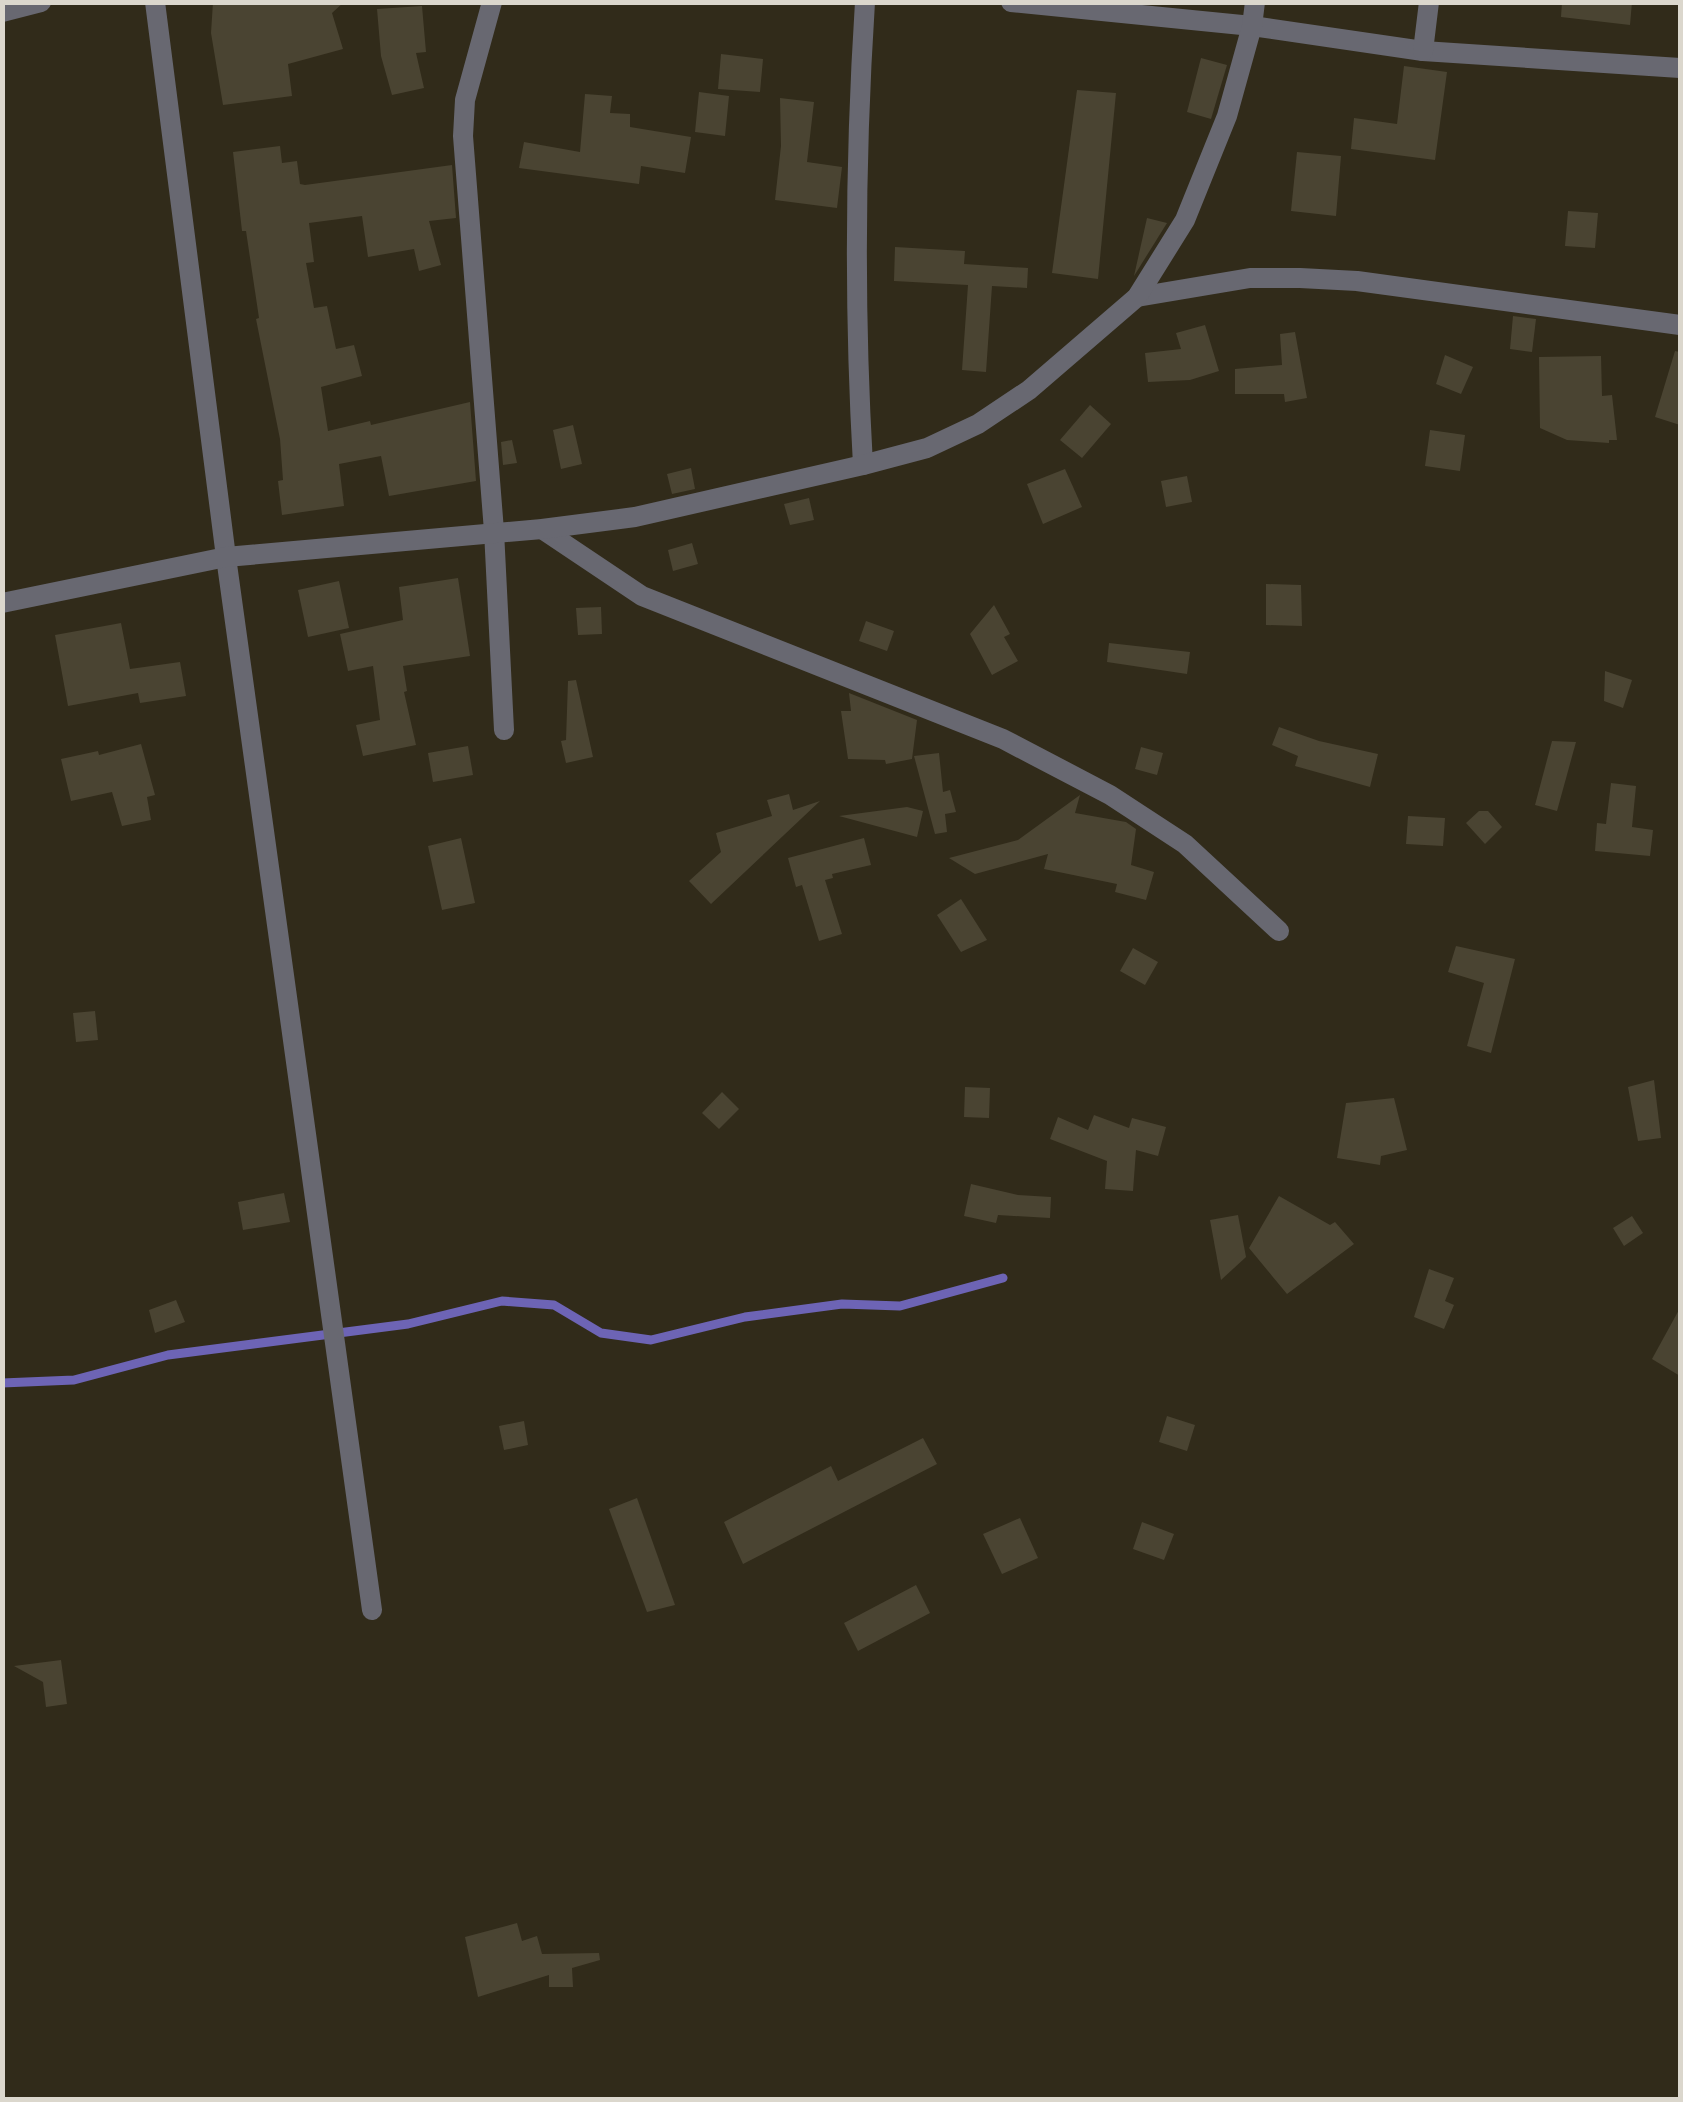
<svg xmlns="http://www.w3.org/2000/svg" width="1683" height="2102" font-family="Literata,serif">
<style>
.lines{fill:none;stroke-linecap:round;stroke-linejoin:round}
.stream{stroke:#6d64b5;stroke-width:9}
.building{fill:#4a4432}
.street{stroke:#686871;stroke-width:20}
</style>
<rect width="100%" height="100%" fill="#312b1a"/>
<g class="lines">
<path class="stream" d="M2,1383L74,1380L168,1355L408,1324L502,1301L554,1305L601,1333L651,1340L745,1317L842,1304L900,1306L1003,1278"/>
</g>
<g class="building">
<path d="M213,2H344L332,13L343,49L288,64L292,96L223,105L211,33Z"/>
<path d="M1562,2H1632L1630,25L1561,17Z"/>
<path d="M422,6L426,52L416,53L424,88L392,95L381,56L377,9Z"/>
<path d="M721,54L763,59L760,92L718,89Z"/>
<path d="M1201,58L1227,65L1211,119L1187,112Z"/>
<path d="M1404,66L1447,72L1435,160L1351,149L1354,118L1397,124Z"/>
<path d="M1077,90L1116,93L1098,279L1052,273Z"/>
<path d="M699,92L729,96L725,136L695,132Z"/>
<path d="M585,94L612,96L610,113L630,114V127L691,137L685,173L641,166L639,184L519,168L524,142L580,152Z"/>
<path d="M780,98L814,102L807,162L842,167L837,208L775,200L781,146Z"/>
<path d="M280,146L282,163L297,161L300,184L305,185L452,165L456,218L429,221L441,265L419,271L414,249L368,257L362,216L309,223L314,262L306,263L314,308L327,306L336,349L354,345L362,376L321,387L328,431L370,421L371,425L470,402L476,481L389,496L381,456L339,464L344,506L282,515L278,481L283,480L280,439L256,319L259,318L246,231H242L233,152Z"/>
<path d="M1297,152L1341,156L1336,216L1291,211Z"/>
<path d="M1568,211L1598,213L1595,248L1565,246Z"/>
<path d="M1147,218L1167,223L1134,276Z"/>
<path d="M895,247L965,251L964,264L1028,268L1027,288L992,286L986,372L962,370L968,285L894,281Z"/>
<path d="M1513,316L1536,319L1532,352L1510,349Z"/>
<path d="M1205,325L1219,371L1190,380L1148,382L1145,353L1181,349L1176,333Z"/>
<path d="M1295,332L1307,398L1285,402L1284,394H1235V369L1282,365L1280,334Z"/>
<path d="M1675,351L1680,352V425L1655,417Z"/>
<path d="M1445,355L1473,367L1461,394L1436,384Z"/>
<path d="M1601,356L1602,396L1612,395L1617,440H1609V443L1567,440L1540,428L1539,357Z"/>
<path d="M1090,405L1111,424L1082,458L1060,440Z"/>
<path d="M573,425L582,464L561,469L553,430Z"/>
<path d="M1430,430L1465,435L1460,471L1425,466Z"/>
<path d="M512,440L517,463L503,465L501,442Z"/>
<path d="M691,468L695,489L672,494L667,474Z"/>
<path d="M1065,469L1082,507L1043,524L1027,484Z"/>
<path d="M1187,476L1192,502L1166,507L1161,481Z"/>
<path d="M809,498L814,520L790,525L784,504Z"/>
<path d="M692,543L698,564L673,571L668,550Z"/>
<path d="M458,578L470,656L403,666L407,691L404,692L416,745L363,756L356,725L380,720L373,666L348,671L340,634L403,620L399,587Z"/>
<path d="M339,581L349,628L308,637L298,590Z"/>
<path d="M1266,584L1301,585L1302,626L1266,625Z"/>
<path d="M994,605L1010,634L1004,637L1018,661L992,675L970,634Z"/>
<path d="M601,607L602,634L578,635L576,608Z"/>
<path d="M866,621L894,631L887,651L859,641Z"/>
<path d="M121,623L130,669L180,662L186,696L140,703L138,693L68,706L55,635Z"/>
<path d="M1109,643L1190,652L1187,674L1107,662Z"/>
<path d="M1605,671L1632,680L1623,708L1604,701Z"/>
<path d="M576,680L593,757L566,763L561,741L566,740L568,681Z"/>
<path d="M849,693L917,720L912,759L886,764L885,760L848,759L841,711H851Z"/>
<path d="M1279,727L1319,741L1378,754L1370,787L1295,766L1298,756L1272,745Z"/>
<path d="M1552,741L1576,742L1557,811L1535,805Z"/>
<path d="M141,744L155,795L147,797L151,820L122,826L112,792L71,801L61,759L98,751L99,755Z"/>
<path d="M468,746L473,775L433,782L428,753Z"/>
<path d="M1141,747L1163,753L1157,775L1135,769Z"/>
<path d="M939,753L943,792L950,790L956,812L945,814L947,832L935,834L914,756Z"/>
<path d="M1611,783L1636,786L1632,827L1653,830L1650,856L1595,851L1597,823L1606,824Z"/>
<path d="M789,794L793,810L820,801L711,904L689,881L721,852L716,833L772,816L767,800Z"/>
<path d="M1080,795L1075,813L1126,822L1136,829L1131,865L1154,872L1146,900L1115,892L1117,884L1044,869L1048,854L975,874L949,858L1018,840Z"/>
<path d="M907,807L923,811L917,837L839,816Z"/>
<path d="M1479,811H1488L1502,827L1485,844L1466,823Z"/>
<path d="M1408,816L1445,818L1443,846L1406,844Z"/>
<path d="M461,838L475,903L442,910L428,846Z"/>
<path d="M864,838L871,865L832,874L833,878L825,880L842,934L819,941L802,885L796,887L788,858Z"/>
<path d="M961,899L987,940L961,952L937,915Z"/>
<path d="M1456,946L1515,959L1491,1053L1467,1046L1484,983L1448,972Z"/>
<path d="M1133,948L1158,962L1145,985L1120,971Z"/>
<path d="M95,1011L98,1040L76,1042L73,1013Z"/>
<path d="M1654,1080L1661,1138L1638,1141L1628,1087Z"/>
<path d="M965,1087L990,1088L989,1118L964,1117Z"/>
<path d="M722,1092L739,1109L719,1129L702,1113Z"/>
<path d="M1394,1098L1407,1150L1381,1156L1380,1165L1337,1158L1346,1103Z"/>
<path d="M1094,1115L1129,1128L1132,1118L1166,1127L1158,1156L1136,1150L1133,1191L1105,1189L1107,1161L1050,1139L1058,1117L1088,1130Z"/>
<path d="M971,1184L1018,1195L1051,1197L1050,1218L998,1215L996,1223L964,1216Z"/>
<path d="M284,1193L290,1222L243,1230L238,1202Z"/>
<path d="M1279,1196L1330,1225L1335,1222L1354,1244L1287,1294L1249,1248Z"/>
<path d="M1238,1215L1246,1257L1221,1280L1210,1220Z"/>
<path d="M1632,1216L1643,1233L1624,1246L1613,1228Z"/>
<path d="M1429,1269L1454,1278L1445,1301L1454,1305L1444,1329L1414,1317Z"/>
<path d="M176,1300L185,1322L155,1333L149,1310Z"/>
<path d="M1680,1308V1376L1652,1359Z"/>
<path d="M1167,1416L1195,1425L1187,1451L1159,1442Z"/>
<path d="M524,1421L528,1445L504,1450L499,1426Z"/>
<path d="M923,1438L937,1464L743,1564L724,1522L831,1466L838,1481Z"/>
<path d="M637,1498L675,1605L647,1612L609,1509Z"/>
<path d="M1020,1518L1038,1558L1002,1574L983,1534Z"/>
<path d="M1142,1522L1174,1534L1164,1560L1133,1549Z"/>
<path d="M916,1585L930,1613L858,1651L844,1623Z"/>
<path d="M61,1660L67,1704L46,1707L43,1682L14,1666Z"/>
<path d="M517,1923L522,1941L537,1936L542,1954L599,1953L600,1960L572,1968L573,1987H549V1975L478,1997L465,1937Z"/>
</g>
<g class="lines">
<g class="street">
<path d="M155,2L226,557L372,1610"/>
<path d="M492,2L465,100L463,136L494,531L504,730"/>
<path d="M1011,2L1252,26L1423,51L1680,68"/>
<path d="M2,12L41,2"/>
<path d="M1423,51L1429,2"/>
<path d="M1137,297L1250,278H1300L1357,281L1680,325"/>
<path d="M863,465C854,310 855,157 865,2"/>
<path d="M542,529L642,596L1003,739L1110,795L1185,844L1279,931"/>
<path d="M2,603L226,557L542,529L635,517L863,465L927,448L978,424L1029,390L1137,297L1185,220L1227,116L1252,26L1255,2"/>
</g>
</g>
<rect width="1683" height="2102" fill="none" stroke="#dbd7cd" stroke-width="10"/>
</svg>
